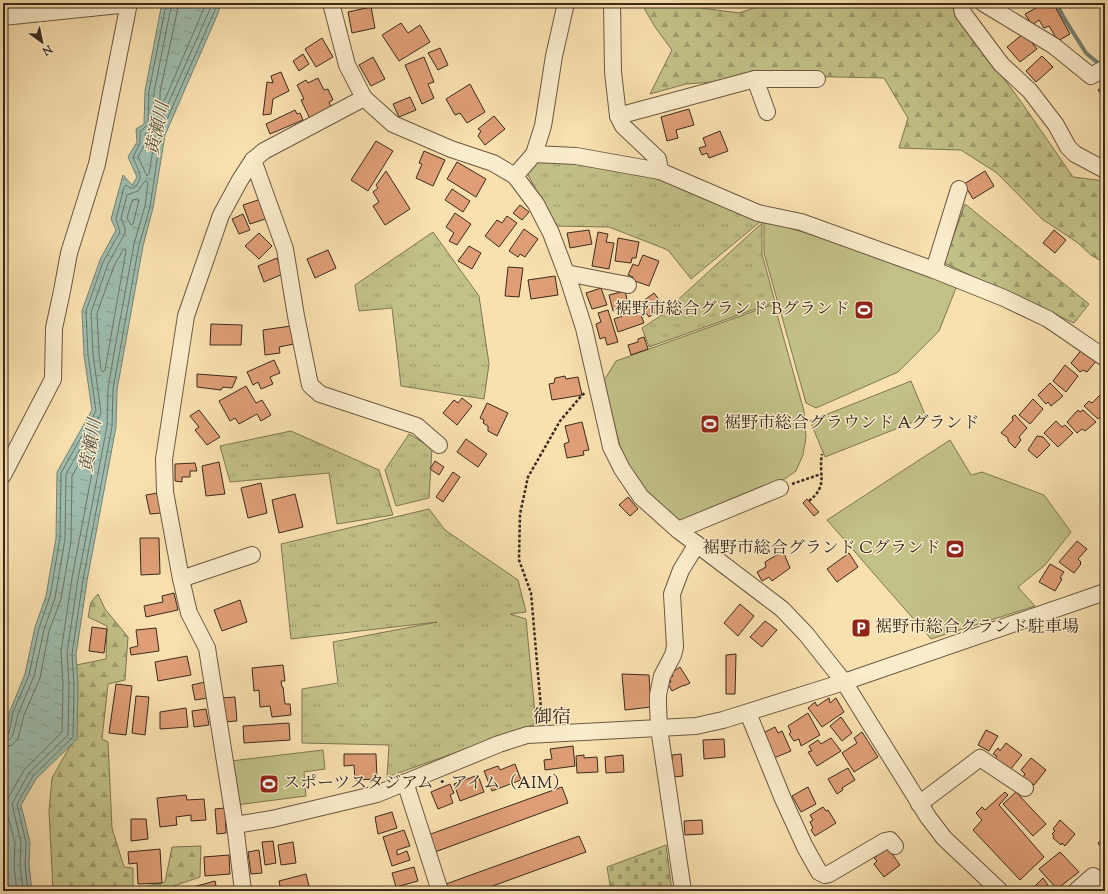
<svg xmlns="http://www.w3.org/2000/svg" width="1108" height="894" font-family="'Sorts Mill Goudy','Noto Serif JP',serif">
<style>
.grass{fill:url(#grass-tufts);stroke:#7e7652}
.forest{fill:url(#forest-firs);stroke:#7e7652}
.cemetery{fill:url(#cemetery-stones);stroke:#7e7652}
.garden{fill:#c2c187;stroke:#7e7652}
.water{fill:url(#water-ripples);stroke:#768274}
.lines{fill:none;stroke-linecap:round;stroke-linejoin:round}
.shore{stroke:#6c7466;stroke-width:1}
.stream{stroke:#768274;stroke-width:4}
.building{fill:#df9e76;stroke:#3a2a1e}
.minor-casing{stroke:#6a5842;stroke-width:18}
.path{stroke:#3a2a1e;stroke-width:2.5;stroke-dasharray:3 2;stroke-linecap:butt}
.minor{stroke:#fbeccb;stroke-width:16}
.labels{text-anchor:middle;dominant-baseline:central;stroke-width:3;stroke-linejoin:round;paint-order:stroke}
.poi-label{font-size:17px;fill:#3a2a1e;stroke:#fbeccb;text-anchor:start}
.water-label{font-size:18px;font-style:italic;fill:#534f42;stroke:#fbeccb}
.quarter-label{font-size:19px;fill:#3a2a1e;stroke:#fbeccb}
</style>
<defs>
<pattern id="grass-tufts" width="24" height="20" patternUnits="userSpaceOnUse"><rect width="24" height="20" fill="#c2c187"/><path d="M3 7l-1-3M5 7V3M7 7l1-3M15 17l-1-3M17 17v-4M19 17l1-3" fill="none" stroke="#9f9d6e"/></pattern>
<pattern id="forest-firs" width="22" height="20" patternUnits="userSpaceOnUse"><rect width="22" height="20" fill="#c2c187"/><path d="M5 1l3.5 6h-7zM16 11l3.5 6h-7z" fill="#9f9d6e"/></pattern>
<pattern id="cemetery-stones" width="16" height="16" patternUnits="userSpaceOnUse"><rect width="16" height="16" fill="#c2c187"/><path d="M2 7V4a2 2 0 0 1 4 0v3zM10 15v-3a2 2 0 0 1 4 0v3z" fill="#9f9d6e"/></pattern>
<pattern id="water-ripples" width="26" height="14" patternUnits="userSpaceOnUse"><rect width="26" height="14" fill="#9ebdae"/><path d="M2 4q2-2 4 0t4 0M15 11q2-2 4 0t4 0" fill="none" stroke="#829a8d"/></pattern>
</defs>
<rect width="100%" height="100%" fill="#f9e1af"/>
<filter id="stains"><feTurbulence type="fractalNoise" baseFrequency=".005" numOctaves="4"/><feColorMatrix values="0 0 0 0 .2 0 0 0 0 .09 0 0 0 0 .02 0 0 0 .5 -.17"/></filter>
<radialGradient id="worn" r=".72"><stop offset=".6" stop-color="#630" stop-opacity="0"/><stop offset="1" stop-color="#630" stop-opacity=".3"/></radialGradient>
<g class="grass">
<path d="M573,159L656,173L760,222L691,279L668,250L609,227L555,226L527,173L533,163Z"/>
<path d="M762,223V254L775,302L649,347L642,328L659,317Z"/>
<path d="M433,232L479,296L489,364L484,399L401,386L392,308L359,311L355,285Z"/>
<path d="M291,431L379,470L393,515L337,524L329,473L230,482L220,446Z"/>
<path d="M409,434L432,448L429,498L396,506L385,470Z"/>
<path d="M429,509L445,530L518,580L526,612L510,614L526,619L536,724L387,777L389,745L302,743V689L338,683L333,642L437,622L291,639L281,544Z"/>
</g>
<g class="forest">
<path d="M641,3H695L701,8L739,13L768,3H949L1024,106L1073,177L1105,181V260L1103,262L1091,255L1078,243L1042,219L997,173L961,150L899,148L908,118L884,78L792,76L686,84L650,94L672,50L655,27Z"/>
<path d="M965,204L1089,304L1074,323L944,263Z"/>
<path d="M98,594L105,609L128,637L125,680L108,684L102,739L108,742L112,828L124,867L133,868V889L165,882L172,847L201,846L200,877L159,891H53L49,811L52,778L69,748L71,666L106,659L107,626L88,617L91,602Z"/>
</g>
<path class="cemetery" d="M666,845L672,891H611L607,867Z"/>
<g class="garden">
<path d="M764,220L928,271L956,288L939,331L898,372L816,408L806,403L764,253Z"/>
<path d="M771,305L777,314L804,411L806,437L803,455L796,471L783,480L679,522L646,492L623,457L603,382L616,361Z"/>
<path d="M911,381L926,417L825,457L810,421Z"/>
<path d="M950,440L971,475L982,472L1044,495L1071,532L1045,565L1018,587L1035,606L931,639L827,520Z"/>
<path d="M323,750L325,769L304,772L306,796L236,805L231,761Z"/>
</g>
<path class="water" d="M165,3H220L219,11L165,135L153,208L143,246L117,390L116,427L87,581L76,655L78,685L77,739L36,779L21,805L30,842L29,865L32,891H3V740L10,711L25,674L35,627L46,596L56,538L57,472L92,410L84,355L82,311L100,260L116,230L111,219L123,175L132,185L137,177L128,157L137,142L136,129L144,124L145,91L161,8Z"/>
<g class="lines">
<g class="shore">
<path d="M173,3L170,12L154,92L153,126L151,130L145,134V144L138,157L147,176L149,174L156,131L210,9L211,3"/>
<path d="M179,3L160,92V101L161,103L163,102L166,97L204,8L205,3"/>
<path d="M138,199L139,200L133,224L131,225L127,218L132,201Z"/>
<path d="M125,249L126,251L105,370L103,372L101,370L99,353L97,313L114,266L123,250Z"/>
<path d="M3,736H6L9,733L13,712L29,675L39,628L50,596L60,538L61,473L96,411L88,355L86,311L103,262L120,232L116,219L124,187L126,185L130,188H134C146,176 137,170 133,157L140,143V132L148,124L149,91L165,10L168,3"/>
<path d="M3,741L9,740L13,735L18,714L34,676L44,630L55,598L65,539L66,474L101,413L93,354L91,312L108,264L125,233V228L121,218L127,195L138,191L145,181H147L148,183L145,206L134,244L114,353L108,389L107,426L78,579L67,653L69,685L68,735L29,773L12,804L21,843L20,866L23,891"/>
<path d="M3,747L12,745L18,739L24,715L40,678L49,631L61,599L71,541L72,476L95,435L98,434L99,436L72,578L61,652L63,685L62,732L24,770L6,802V809L15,843L14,866L17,891"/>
<path d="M28,891L25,865L26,842L17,804L33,776L73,737L74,685L72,654L83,580L112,427L113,389L139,245L150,207L161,133L215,10L216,3"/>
</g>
<path class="stream" d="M1056,3L1064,18L1086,53L1098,63"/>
</g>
<g class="building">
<path d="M1045,3H1053L1070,34L1058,41L1049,26L1044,28L1039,20L1032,25L1025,14Z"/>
<path d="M371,7L375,28L352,33L348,12Z"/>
<path d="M401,23L408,33L420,25L430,42L399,61L382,35Z"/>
<path d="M1024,33L1037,49L1020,62L1007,47Z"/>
<path d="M322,38L333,57L316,67L305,49Z"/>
<path d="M440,48L448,65L438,70L428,53Z"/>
<path d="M303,54L309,64L299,71L293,61Z"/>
<path d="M1042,56L1053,67L1036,82L1026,71Z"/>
<path d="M373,57L385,79L371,86L359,65Z"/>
<path d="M424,57L434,82L428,84L434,98L422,104L405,65Z"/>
<path d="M281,72L289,91L273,99L271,114L263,115L267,82L273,83L271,76Z"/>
<path d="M318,78L324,90L328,89L333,100L329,102L332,109L310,119L301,100L304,99L297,85L306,80L308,83Z"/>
<path d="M470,84L485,112L467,123L460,113L455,115L446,99Z"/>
<path d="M1105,85V99L1098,90Z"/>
<path d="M410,97L416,110L399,117L393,104Z"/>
<path d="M689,109L694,125L676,130L678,138L667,141L661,117Z"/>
<path d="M295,110L297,114L300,113L303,120L270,134L266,124Z"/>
<path d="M494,116L505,129L485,145L478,136L481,131L478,129Z"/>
<path d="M720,131L728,151L709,158L707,153L702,155L699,148L706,146L703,138Z"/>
<path d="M376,141L393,151L368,191L351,180Z"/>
<path d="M424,151L445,160L433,186L416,178L422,164L419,163Z"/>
<path d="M457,162L486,179L476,197L447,179Z"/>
<path d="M386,171L410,209L385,225L373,206L379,202L373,192L378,188L376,185Z"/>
<path d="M985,171L994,186L973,199L964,184Z"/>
<path d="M452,189L470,201L463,212L445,200Z"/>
<path d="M261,199L268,218L250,224L243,205Z"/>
<path d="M520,205L529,212L522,220L513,213Z"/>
<path d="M455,213L471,224L457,245L449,241L454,233L446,227Z"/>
<path d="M243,214L250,230L239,234L232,219Z"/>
<path d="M507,216L517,223L499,247L485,236L497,220L502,223Z"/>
<path d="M524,229L538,239L525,257L520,254L518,257L509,251Z"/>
<path d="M589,230L592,244L570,248L567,233Z"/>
<path d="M1054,230L1066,240L1055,253L1043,243Z"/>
<path d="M598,232L608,234L606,242L614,243L609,269L592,266Z"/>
<path d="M259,233L272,246L259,259L245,246Z"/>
<path d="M618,238L639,242L636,258H632L631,263L615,261Z"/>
<path d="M469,246L481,253L472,269L458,261Z"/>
<path d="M328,250L336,268L315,278L307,259Z"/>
<path d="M643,255L659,261L649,286L632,280L633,277L628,275L633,264L638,266Z"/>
<path d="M277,258L283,274L264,282L258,266Z"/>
<path d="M508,267L523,268L519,297L505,296Z"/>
<path d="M555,276L558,295L531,299L528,280Z"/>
<path d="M601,288L607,305L592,309L586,293Z"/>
<path d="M625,291L629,307L613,311L609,295Z"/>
<path d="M654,293L664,306L649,317L639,304Z"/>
<path d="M608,310L618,342L607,345L605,337L600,339L596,324L601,322L598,313Z"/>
<path d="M639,310L644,323L618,332L614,319Z"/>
<path d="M211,324L242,325L241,345H210Z"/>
<path d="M291,326L294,344L279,347L280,353L265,355L263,330Z"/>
<path d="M644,337L648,349L631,355L628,345L638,342V339Z"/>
<path d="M1083,348L1098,359L1087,372L1083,370L1080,372L1071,363Z"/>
<path d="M274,360L280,373L270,377L273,384L261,389L258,382L253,385L247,372Z"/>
<path d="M1065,365L1078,376L1066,392L1053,381Z"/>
<path d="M197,374L237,377L232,388L223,387L221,390L197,387Z"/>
<path d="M565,376L566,379L578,377L582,395L552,400L549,384L554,383L555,378Z"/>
<path d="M1050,383L1063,396L1051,406L1048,402L1046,404L1038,395Z"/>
<path d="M246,386L256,403L262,400L271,415L261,421L257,414L239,424L235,418L230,421L219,401Z"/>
<path d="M1102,393L1105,396V412L1098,419L1084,406L1089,401L1092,403Z"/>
<path d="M462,398L472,406L457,425L443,413L454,400L458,403Z"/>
<path d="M1033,399L1043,409L1030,424L1019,415Z"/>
<path d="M487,403L508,413L497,436L488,431V426L483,423L484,420L480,418Z"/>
<path d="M199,410L220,437L207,445L195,430L199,427L190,416Z"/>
<path d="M1078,410L1080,412L1083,410L1096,422L1085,431L1082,429L1077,433L1067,422Z"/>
<path d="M1015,415L1027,428L1019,437L1021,440L1015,448L1008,441V438L1001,433L1013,420L1012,417Z"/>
<path d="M1056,421L1062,427L1065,425L1073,433L1058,447L1044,433Z"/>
<path d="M582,422L589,450L583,451L584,455L567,458L564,444L569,442L565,426Z"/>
<path d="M1037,436L1043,437L1050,445L1037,458L1028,450Z"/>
<path d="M466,439L487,454L478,467L457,452Z"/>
<path d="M435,461L444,467L439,475L430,469Z"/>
<path d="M219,462L225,494L206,496L202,466Z"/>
<path d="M195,463L197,471H190V477H182V482L175,481V464Z"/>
<path d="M453,472L460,477L443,502L436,497Z"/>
<path d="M261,483L267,513L248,518L241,488Z"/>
<path d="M158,493L161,513L150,514L146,495Z"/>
<path d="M295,494L303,527L279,533L272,500Z"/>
<path d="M628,497L638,509L630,516L619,505Z"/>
<path d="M807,499L819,512L814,516L803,503Z"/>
<path d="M140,538H159L160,574L141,575Z"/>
<path d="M1077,541L1087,549L1078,559L1081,562L1080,563L1081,564L1074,573L1059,562Z"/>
<path d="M783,551L790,568L772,581L769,577L762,581L757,572L766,567L765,562Z"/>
<path d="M849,553L858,567L837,582L827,569Z"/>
<path d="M1050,564L1064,572L1060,578L1062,579L1055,591L1039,582Z"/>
<path d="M174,593L178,610L146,617L144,606L163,602L162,596Z"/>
<path d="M240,600L247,622L222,631L214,610Z"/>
<path d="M740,604L754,616L738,636L724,623Z"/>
<path d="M765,621L777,630L762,647L750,637Z"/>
<path d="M92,627L107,629L104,653L89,651Z"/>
<path d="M156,628L159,651L131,655L130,648L138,646L136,630Z"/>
<path d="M736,654L735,694H726V655Z"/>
<path d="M187,656L191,675L158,681L155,662Z"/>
<path d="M283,665L285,681H281L282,687H283L285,704H290L291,715L272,717L270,706L260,707L259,690L254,691L252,668Z"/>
<path d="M680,667L690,683L684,686V685L672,691L668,684L671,682L669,678L673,676L671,673Z"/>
<path d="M622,674L649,675L651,707L625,710Z"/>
<path d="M205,682L208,698L195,700L192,685Z"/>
<path d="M116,684L132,686L126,735L109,733Z"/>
<path d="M136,696L149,697L145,735L132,733Z"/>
<path d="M235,697L237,721L223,722L220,698Z"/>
<path d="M829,698L830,703L836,698L844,712L822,727L808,708L815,702L817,706Z"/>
<path d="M186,708L188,727L160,729V712Z"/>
<path d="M206,709L209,725L194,727L192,711Z"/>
<path d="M808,713L820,735L801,746L799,739L794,741L789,734L791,732L788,726Z"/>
<path d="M841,717L852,733L842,741L830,726Z"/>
<path d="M289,723L290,740L244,743L243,726Z"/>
<path d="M775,727L778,733L782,731L791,751L774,758L763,733Z"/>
<path d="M986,730L998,736L989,751L978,745Z"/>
<path d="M862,732L878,757L854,772L842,753L857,743L854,738Z"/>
<path d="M831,738L841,751L817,766L808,752L812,751L809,746L818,740L821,744Z"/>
<path d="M724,739L725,757L704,759L703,740Z"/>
<path d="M1006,743L1022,755L1010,770L995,759L997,756L993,754L998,748L1000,751Z"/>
<path d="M573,746L575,766L545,770L544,760L552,759L550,749Z"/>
<path d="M344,754H376L377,779L355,780L354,765L344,766Z"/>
<path d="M681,754L683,776L673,777L672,755Z"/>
<path d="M584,755V758L597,757L598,772L577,773L576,756Z"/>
<path d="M623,755L624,772L606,773L605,757Z"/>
<path d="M1031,758L1046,770L1034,785L1023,777L1025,774L1021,770Z"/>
<path d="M515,764L521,780L492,791L484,771L498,766L500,770Z"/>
<path d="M848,768L855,780L842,788L843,790L837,794L828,779Z"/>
<path d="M478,775L484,792L460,801L454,784Z"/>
<path d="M450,784L454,793L450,795L453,803L438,809L431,792Z"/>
<path d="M562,787L568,803L435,852L428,835Z"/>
<path d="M808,787L816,804L801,812L792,796Z"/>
<path d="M1005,792L1008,795L999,805L1044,857L1020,880L973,830L982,820L976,813L982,807L985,810Z"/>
<path d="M1016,792L1046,824L1033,836L1003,804Z"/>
<path d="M186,795L187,800L204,799L206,820L191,821V815L176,817L177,825L160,827L157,798Z"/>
<path d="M823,807L826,811L828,810L836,823L815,836L811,830L813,828L810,822L813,820L810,815Z"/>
<path d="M225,808L226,833L217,834L215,809Z"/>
<path d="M392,812L397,828L378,834L375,817Z"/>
<path d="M131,819H146L148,839L131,841Z"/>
<path d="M702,820L703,834L685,835L684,821Z"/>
<path d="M1060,820L1075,834L1065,846L1062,843L1061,845L1053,838L1054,836L1052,834L1055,831L1053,829Z"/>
<path d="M404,830L410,846L397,850V855L407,851L410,860L392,866L383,837Z"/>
<path d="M579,836L586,852L479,891H449L446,884Z"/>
<path d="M1105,837V852L1098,843Z"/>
<path d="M273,841L276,863L265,865L262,842Z"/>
<path d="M293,842L296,863L281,865L278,845Z"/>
<path d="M888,848L900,865L884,877L874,864L877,861L874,858Z"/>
<path d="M160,849L162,883L138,884L137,863L129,864L128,852Z"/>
<path d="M259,850L262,873L251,874L248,852Z"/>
<path d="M1060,852L1079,872L1057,889L1039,869Z"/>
<path d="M229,855L230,874L205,876L204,857Z"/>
<path d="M414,867L418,881L396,887L392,873Z"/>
<path d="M306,874L310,890L281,891L279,881Z"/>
<path d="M1043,878L1052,891H1035L1033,888Z"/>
<path d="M215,881L217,891H194L193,887Z"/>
</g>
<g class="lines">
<defs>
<g id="minor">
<path d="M331,3L347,65L364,98L393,124L451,149L493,163L515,176L536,204L551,233L568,278L584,328L611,447L622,469L641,497L678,530L782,609L806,634L844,682L928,817L944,838L1000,891"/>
<path d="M612,3L613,72L618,116L623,126L658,159L660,171"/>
<path d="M961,3L963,13L1001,64L1030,91L1056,125L1068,147L1075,154L1105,170"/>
<path d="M983,3L1054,46L1091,76L1105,68"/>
<path d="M3,17L129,4"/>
<path d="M755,79L767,112"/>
<path d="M618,116L755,79H817"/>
<path d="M534,154L576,156L660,171L758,213L801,222L934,270L1004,298L1048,319L1105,358"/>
<path d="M253,160L285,249L296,316L310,385L320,394L417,426L439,445"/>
<path d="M515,176L534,154L543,126L554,56L566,3"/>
<path d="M934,270L959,189"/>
<path d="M566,273L628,285"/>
<path d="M3,475L53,379L54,328L62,291L69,253L97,164L129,3"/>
<path d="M678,530L780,488"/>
<path d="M181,579L252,555"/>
<path d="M748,713L783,799L805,847L819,872L825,875L829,874L885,841L890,840L895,846"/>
<path d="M405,782L440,891"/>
<path d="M919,804L980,758L1025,788"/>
<path d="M235,825L272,819L377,794L499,744L527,735L696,726L723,720L844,682L1105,592"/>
<path d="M243,891L235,825L207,648L189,613L181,579L165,492L164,459L186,316L221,215L240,180L253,160L264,151L364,98"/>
<path d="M683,891L659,728L658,705V695L662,676L673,655L675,647L672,594L681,570L697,544"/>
<path d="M1076,891L1093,876L1105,890"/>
</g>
</defs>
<use href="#minor" class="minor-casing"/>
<g class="path">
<path d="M792,484L821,474"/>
<path d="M809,501C829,485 818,475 822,454"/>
<path d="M542,720L531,593L519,560L520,514L528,477L560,421L582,395L585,393"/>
</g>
<use href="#minor" class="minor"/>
</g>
<defs>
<symbol id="stadium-square" viewBox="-11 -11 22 22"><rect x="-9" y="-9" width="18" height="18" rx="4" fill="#8f2418" stroke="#fbeccb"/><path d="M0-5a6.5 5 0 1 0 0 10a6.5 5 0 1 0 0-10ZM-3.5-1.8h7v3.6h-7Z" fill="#fff"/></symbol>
<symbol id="parking-square" viewBox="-11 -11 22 22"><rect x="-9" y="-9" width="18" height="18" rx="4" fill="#8f2418" stroke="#fbeccb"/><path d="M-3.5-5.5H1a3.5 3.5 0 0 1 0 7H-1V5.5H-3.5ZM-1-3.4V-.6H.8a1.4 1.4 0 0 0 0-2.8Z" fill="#fff"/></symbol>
</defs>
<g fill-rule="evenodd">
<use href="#stadium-square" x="853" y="299" width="22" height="22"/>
<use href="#stadium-square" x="699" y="413" width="22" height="22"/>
<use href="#stadium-square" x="944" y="538" width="22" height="22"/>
<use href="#parking-square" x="850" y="617" width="22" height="22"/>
<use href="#stadium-square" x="258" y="773" width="22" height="22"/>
</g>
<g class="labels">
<g class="poi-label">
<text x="850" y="310" text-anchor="end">裾野市総合グランド Bグランド</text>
<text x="724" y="424">裾野市総合グラウンド Aグランド</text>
<text x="941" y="549" text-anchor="end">裾野市総合グランド Cグランド</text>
<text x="875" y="628">裾野市総合グランド駐車場</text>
<text x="283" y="784">スポーツスタジアム・アイム（AIM）</text>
</g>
<g class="water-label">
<text transform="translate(159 129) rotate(-78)">黄瀬川</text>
<text transform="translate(92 446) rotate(-80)">黄瀬川</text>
</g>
<g class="quarter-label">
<text x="552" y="718">御宿</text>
</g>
</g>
<rect width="1108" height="894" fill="none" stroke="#f9e1af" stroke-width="16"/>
<rect x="4" y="4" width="1100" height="886" fill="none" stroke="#3a2a1e" stroke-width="2"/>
<rect x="8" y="8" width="1092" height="878" fill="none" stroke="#3a2a1e"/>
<g transform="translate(42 42) rotate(147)" stroke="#fbeccb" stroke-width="3" paint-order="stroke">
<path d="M0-3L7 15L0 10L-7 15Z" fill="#3a2a1e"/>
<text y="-6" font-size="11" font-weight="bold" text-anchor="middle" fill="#3a2a1e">N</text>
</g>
<rect width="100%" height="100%" filter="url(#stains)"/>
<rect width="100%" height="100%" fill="url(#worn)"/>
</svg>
